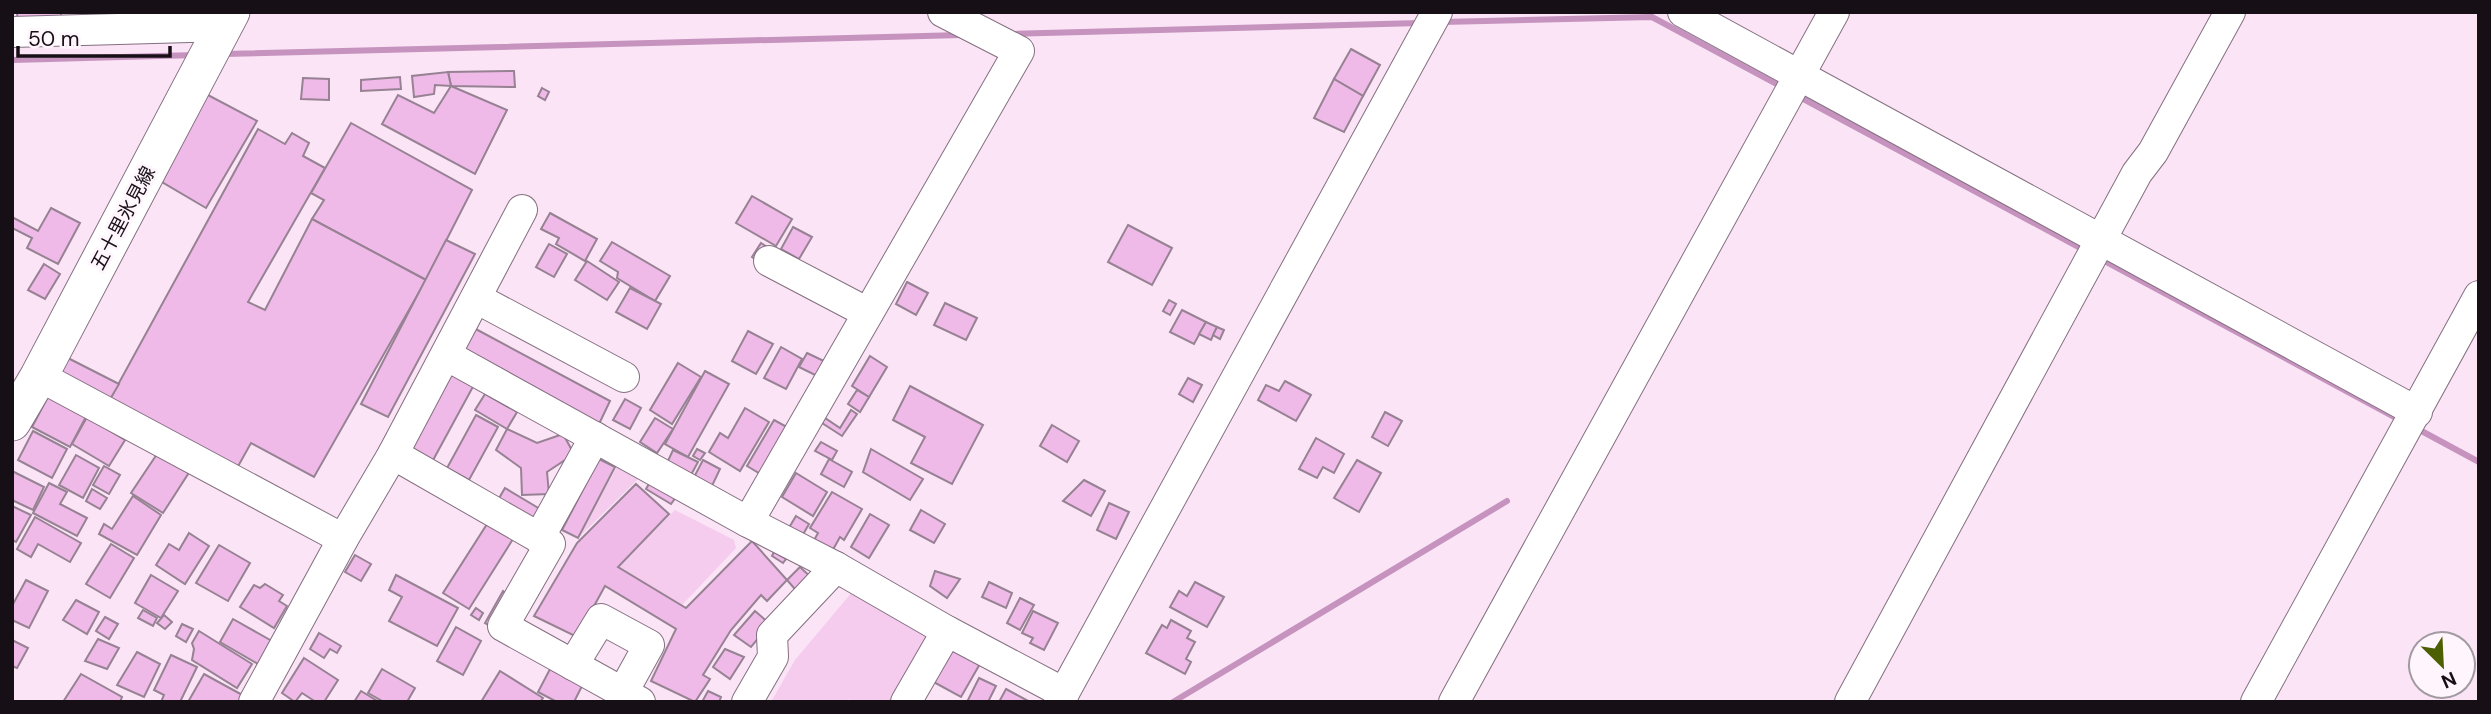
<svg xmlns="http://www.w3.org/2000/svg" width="2491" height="714" font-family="'DM Sans','Noto Sans JP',sans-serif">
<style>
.green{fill:#f5ccee}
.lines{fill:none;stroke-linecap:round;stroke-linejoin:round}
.stream{stroke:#c692be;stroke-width:6}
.building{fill:#f0bae8;stroke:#968293;stroke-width:2}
.minor-casing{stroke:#847081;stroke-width:32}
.major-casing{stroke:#847081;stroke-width:39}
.minor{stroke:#fff;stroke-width:30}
.major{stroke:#fff;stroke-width:37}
.labels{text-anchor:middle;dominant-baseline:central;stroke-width:6;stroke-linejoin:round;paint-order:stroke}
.street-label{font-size:19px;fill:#170f16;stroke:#fff6fd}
</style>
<rect width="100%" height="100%" fill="#fae4f6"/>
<g class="green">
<path d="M619,463L641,476L578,538Z"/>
<path d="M675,510L734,540L736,548L682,605L618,567Z"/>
<path d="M853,591L929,633L897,702H854L849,699L847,702H771L795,660Z"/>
</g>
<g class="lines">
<g class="stream">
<path d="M1442,22L1652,17L1784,88"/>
<path d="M1011,34L1420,23"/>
<path d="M224,54L962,35"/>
<path d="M12,60L196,55"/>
<path d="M1796,95L2086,251"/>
<path d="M2101,259L2400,420"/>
<path d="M2416,428L2479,462"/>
<path d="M1173,702L1507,501"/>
</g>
</g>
<g class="building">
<path d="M17,12H61V24L18,26Z"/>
<path d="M1351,49L1380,65L1363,96L1334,79Z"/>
<path d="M514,71L515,87L451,86L448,72Z"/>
<path d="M448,72L451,86L435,85L434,94L414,97L412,76Z"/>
<path d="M400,77L401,89L361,91V80Z"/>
<path d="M303,78L329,79V100L301,99Z"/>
<path d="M1334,79L1363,96L1344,132L1314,118Z"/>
<path d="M451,86L507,110L475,174L382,124L398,95L434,113Z"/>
<path d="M542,88L549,92L545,100L538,96Z"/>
<path d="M206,94L257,121L206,208L162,182Z"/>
<path d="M351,123L472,190L426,280L312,219L324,200L311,193Z"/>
<path d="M258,129L285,144L292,133L309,143L303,156L325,168L248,302L265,310L312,219L426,280L314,477L251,443L236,470L109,401Z"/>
<path d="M752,196L792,219L776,246L736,223Z"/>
<path d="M51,208L80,223L58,264L27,248L32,238L12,228V217L38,231Z"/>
<path d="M550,213L597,239L585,261L556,244L559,238L541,229Z"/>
<path d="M1128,225L1172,248L1152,285L1108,262Z"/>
<path d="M793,227L812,237L799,259L781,249Z"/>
<path d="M446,240L475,254L388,417L361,404Z"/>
<path d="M612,242L670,276L655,301L617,278L618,272L600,261Z"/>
<path d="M761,243L775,252L765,266L752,257Z"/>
<path d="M549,244L567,254L554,277L536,267Z"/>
<path d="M587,261L619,282L607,300L575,280Z"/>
<path d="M44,264L60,274L45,299L28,290Z"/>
<path d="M907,282L928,293L916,315L896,304Z"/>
<path d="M630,288L661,304L647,329L616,312Z"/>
<path d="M1169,300L1176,304L1170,315L1163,311Z"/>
<path d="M945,303L977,318L966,340L934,325Z"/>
<path d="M1182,310L1206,322L1194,344L1170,332Z"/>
<path d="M1206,322L1217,327L1211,340L1199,334Z"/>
<path d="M472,327L610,401L599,424L464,348Z"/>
<path d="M1217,327L1224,330L1220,339L1213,335Z"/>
<path d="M748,331L773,344L756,374L732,361Z"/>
<path d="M781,347L802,359L786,389L764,378Z"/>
<path d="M807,353L826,362L819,377L799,367Z"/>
<path d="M64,356L119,384L109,401L55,372Z"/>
<path d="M870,356L887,367L869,397L852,386Z"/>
<path d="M678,363L701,377L672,424L650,410Z"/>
<path d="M447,369L475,383L432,462L405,445Z"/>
<path d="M705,371L729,384L688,457L665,444Z"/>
<path d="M1188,378L1202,385L1193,402L1179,394Z"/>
<path d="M1285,381L1311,395L1296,421L1258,400L1266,385L1279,391Z"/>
<path d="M910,386L983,425L952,484L911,463L925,437L893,420Z"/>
<path d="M857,390L869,397L860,412L848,404Z"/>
<path d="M50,393L88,413L70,447L32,427Z"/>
<path d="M485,394L517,412L507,429L475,410Z"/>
<path d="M625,399L641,408L630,429L613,420Z"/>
<path d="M745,408L769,422L740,471L709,452L720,433L728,438Z"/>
<path d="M851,410L857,414L842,436L822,423L825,418L840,428Z"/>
<path d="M1385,412L1402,421L1388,446L1372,437Z"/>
<path d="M476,415L498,427L469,480L447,468Z"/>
<path d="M87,417L125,440L109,466L72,444Z"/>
<path d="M655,418L673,429L657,453L640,442Z"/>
<path d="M774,420L798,433L769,479L747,466Z"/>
<path d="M1052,425L1079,441L1067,462L1040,446Z"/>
<path d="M507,429L537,443L563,434L574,454L547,472L549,494L522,495L521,468L496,450Z"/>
<path d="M33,431L67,449L52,478L18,460Z"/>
<path d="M1316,438L1344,454L1334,473L1323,467L1317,478L1299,469Z"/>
<path d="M821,442L837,451L832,460L815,451Z"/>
<path d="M697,449L705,453L700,460L693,456Z"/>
<path d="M871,449L923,479L910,500L863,472Z"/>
<path d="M673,450L698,462L691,475L667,463Z"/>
<path d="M159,451L190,471L163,513L131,493Z"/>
<path d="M76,455L99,468L83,498L59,485Z"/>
<path d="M599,459L615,467L578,538L562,530Z"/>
<path d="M829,459L852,472L844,487L821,474Z"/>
<path d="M703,460L720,469L711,488L693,479Z"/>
<path d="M1357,460L1381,473L1359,512L1334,498Z"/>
<path d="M104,466L120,475L109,494L93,485Z"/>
<path d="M12,471L44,487L33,510L12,500Z"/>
<path d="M796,473L827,492L813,516L782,497Z"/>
<path d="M1084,480L1105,491L1091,516L1063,501Z"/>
<path d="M650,482L676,497L671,504L646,489Z"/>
<path d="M49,483L67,492L60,504L87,518L77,536L33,513Z"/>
<path d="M636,484L669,514L618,567L686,608L752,541L787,580L767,601L761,595L731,630L703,675L710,679L695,702L651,681L676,629L605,586L577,637L534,616L577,543Z"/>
<path d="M505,488L540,509L533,520L498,500Z"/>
<path d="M92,489L107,498L100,509L86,501Z"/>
<path d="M832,492L862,509L844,540L840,537L830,555L812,544L818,533L810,528Z"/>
<path d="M133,496L161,515L137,555L99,534L104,524L112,529Z"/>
<path d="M1109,503L1129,512L1116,539L1097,530Z"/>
<path d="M12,506L31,515L16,542L12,540Z"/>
<path d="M921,510L945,524L934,543L910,530Z"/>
<path d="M870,514L889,525L869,558L851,547Z"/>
<path d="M796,516L809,524L801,538L787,531Z"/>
<path d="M35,517L81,543L70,562L38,544L31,557L17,549Z"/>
<path d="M489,521L513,539L469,609L443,593Z"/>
<path d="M189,533L209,546L185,584L156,565L169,544L179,550Z"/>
<path d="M111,544L134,558L110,598L86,584Z"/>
<path d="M219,545L250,563L228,601L196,583Z"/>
<path d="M774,552L786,559L783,563L772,556Z"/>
<path d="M355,555L371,564L361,581L345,572Z"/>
<path d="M800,567L815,581L801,596L787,580Z"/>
<path d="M935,571L960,579L947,598L930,586Z"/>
<path d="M151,575L178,591L161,618L135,603Z"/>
<path d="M396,575L458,608L437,646L389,621L402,597L389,590Z"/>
<path d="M26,580L48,591L29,628L12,620V606Z"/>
<path d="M989,582L1012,593L1006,608L982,597Z"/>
<path d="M1195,582L1224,597L1207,627L1170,607L1179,591L1187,596Z"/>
<path d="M265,584L283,595L279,601L287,606L274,628L240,607L254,585L260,588Z"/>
<path d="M503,591L511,598L494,628L485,623Z"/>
<path d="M1020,598L1034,605L1020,630L1007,623Z"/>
<path d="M76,600L99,612L87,634L63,620Z"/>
<path d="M476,608L483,613L479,620L471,615Z"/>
<path d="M143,610L157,618L153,626L138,618Z"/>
<path d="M755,611L770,624L751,647L734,635Z"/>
<path d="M1033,611L1058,623L1044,650L1030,643L1033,638L1022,633Z"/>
<path d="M164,615L172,622L165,629L157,623Z"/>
<path d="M105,617L118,624L109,639L96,631Z"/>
<path d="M233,619L279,645L265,668L220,642Z"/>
<path d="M1171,620L1191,631L1187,638L1195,642L1186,659L1191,662L1185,674L1146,653L1162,625L1167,628Z"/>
<path d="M182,624L193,629L186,642L176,636Z"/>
<path d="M456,627L481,641L463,675L437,661Z"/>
<path d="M199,631L252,664L237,688L192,660L194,649L192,643Z"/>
<path d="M319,633L341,646L337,653L330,649L324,658L310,649Z"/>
<path d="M98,639L119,648L107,669L85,661Z"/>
<path d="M12,640L28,648L17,668L12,666Z"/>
<path d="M951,644L981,662L961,697L930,680Z"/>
<path d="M725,649L744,657L730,679L713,667Z"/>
<path d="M137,652L160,664L144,697L117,685Z"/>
<path d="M171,655L197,667L180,702H161L164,695L154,690Z"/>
<path d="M304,658L338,680L324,702H316L302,693L295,702L282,693Z"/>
<path d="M382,669L415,688L407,702H384L368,693Z"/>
<path d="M550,669L582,686L574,702H557L538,692Z"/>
<path d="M500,671L543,698L540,702H481Z"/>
<path d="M81,674L122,697L120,702H63Z"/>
<path d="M204,674L246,697L243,702H188Z"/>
<path d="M979,678L996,686L988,702H967Z"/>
<path d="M1006,689L1030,702H999Z"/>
<path d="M361,691L379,702H354Z"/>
<path d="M708,691L721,697L719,702H702Z"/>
</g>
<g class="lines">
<defs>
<g id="minor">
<path d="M1683,12L2417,412"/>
<path d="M12,32L225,26"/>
<path d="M769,261L868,313"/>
<path d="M476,298L624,377"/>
<path d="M446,355L748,522L836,567L947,631L1064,693"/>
<path d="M39,376L343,539"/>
<path d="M393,454L550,544L503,626L640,702"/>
<path d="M748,522L1019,51L943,12"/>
<path d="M539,538L595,437"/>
<path d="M573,665L601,619L649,645L623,692"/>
<path d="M254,702L343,539L393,454L522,210"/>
<path d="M747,702L773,657L772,635L836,567"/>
<path d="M906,702L947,631"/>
<path d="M1059,702L1437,12"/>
<path d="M1454,702L1834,12"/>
<path d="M1850,702L2137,173L2153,152L2230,12"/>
<path d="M2256,702L2479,296"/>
</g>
<path id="major" d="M12,422L39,376L231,12"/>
</defs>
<use href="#minor" class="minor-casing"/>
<use href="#major" class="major-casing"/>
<use href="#minor" class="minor"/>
<use href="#major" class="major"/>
</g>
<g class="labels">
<g class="street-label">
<text transform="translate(123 218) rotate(-62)">五十里氷見線</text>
</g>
</g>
<rect width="2491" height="714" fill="none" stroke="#170f16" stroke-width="28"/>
<g transform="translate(2442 665) rotate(156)"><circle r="33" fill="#fff6fd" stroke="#a29aa1" stroke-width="2"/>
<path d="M0-5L12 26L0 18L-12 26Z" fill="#4d5f03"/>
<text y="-10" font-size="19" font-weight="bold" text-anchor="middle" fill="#170f16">N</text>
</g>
<path d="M18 46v10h152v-10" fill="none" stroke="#170f16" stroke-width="3.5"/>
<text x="28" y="46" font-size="21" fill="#170f16" stroke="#fff6fd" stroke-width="5" paint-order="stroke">50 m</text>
</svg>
